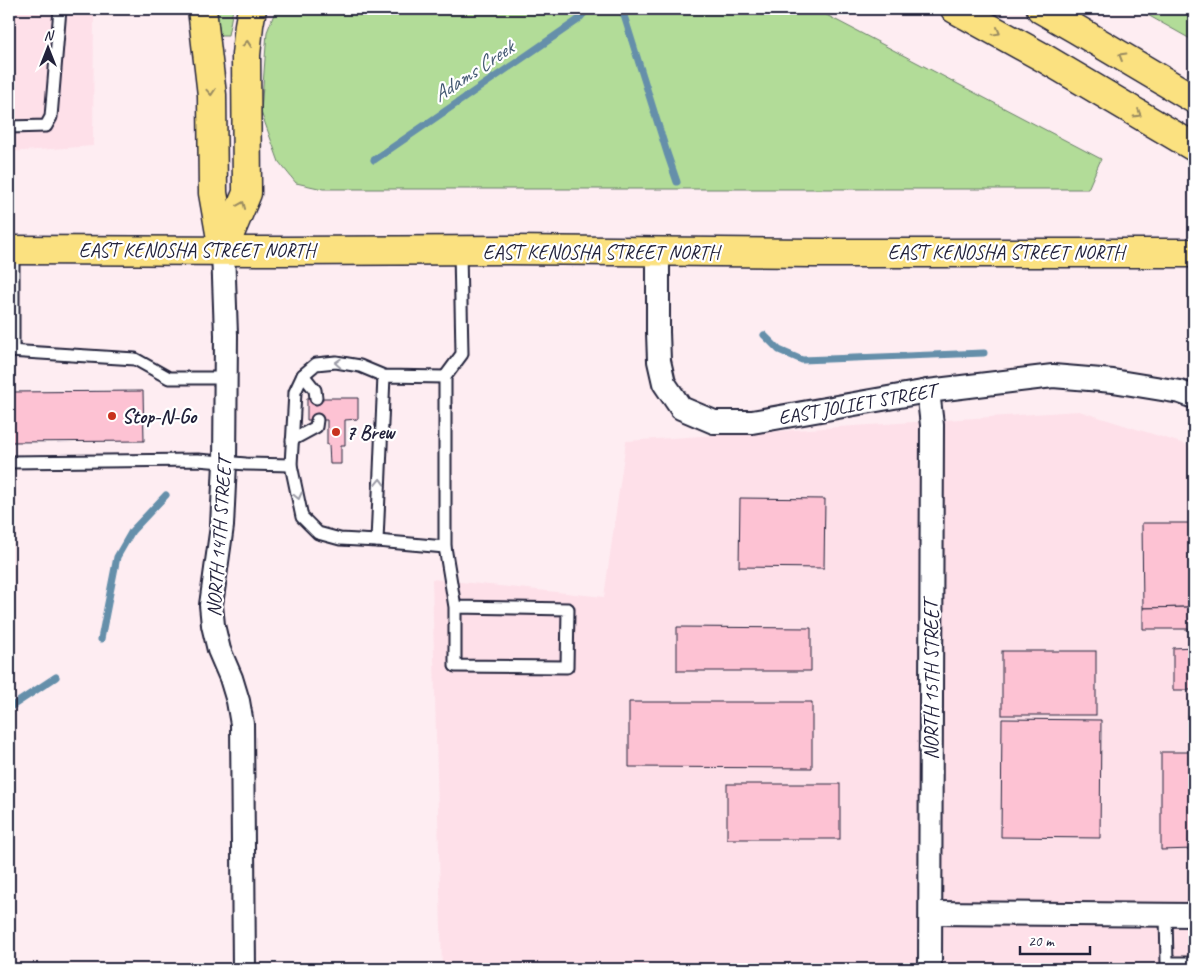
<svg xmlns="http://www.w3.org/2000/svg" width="1203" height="978" font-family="Caveat,sans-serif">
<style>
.built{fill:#fee0e9}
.green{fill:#b2dc98;stroke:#6a7f6a}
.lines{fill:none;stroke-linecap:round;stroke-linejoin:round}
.stream{stroke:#658faa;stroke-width:7}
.building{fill:#fdc2d3;stroke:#22223b}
.service-casing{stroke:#22223b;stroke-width:15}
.minor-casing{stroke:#22223b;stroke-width:26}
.primary-casing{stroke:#22223b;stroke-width:31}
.motorway-casing{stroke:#22223b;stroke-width:31}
.service{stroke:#fff;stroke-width:11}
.minor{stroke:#fff;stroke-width:22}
.primary{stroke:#fbe180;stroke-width:28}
.motorway{stroke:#fbe180;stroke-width:28}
.oneway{stroke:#998b61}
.oneway2{stroke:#9c9ca7}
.poi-dot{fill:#c8321e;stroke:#fff;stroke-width:2}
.labels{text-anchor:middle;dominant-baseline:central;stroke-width:4.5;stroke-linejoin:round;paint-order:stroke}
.street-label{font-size:20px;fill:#22223b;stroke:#fff}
.poi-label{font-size:20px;font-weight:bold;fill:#22223b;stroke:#fff;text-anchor:start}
.water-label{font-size:21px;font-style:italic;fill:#445972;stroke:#fff}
</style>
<rect width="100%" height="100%" fill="#feedf2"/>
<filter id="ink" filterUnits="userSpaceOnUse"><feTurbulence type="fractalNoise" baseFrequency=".02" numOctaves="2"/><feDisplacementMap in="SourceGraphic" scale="10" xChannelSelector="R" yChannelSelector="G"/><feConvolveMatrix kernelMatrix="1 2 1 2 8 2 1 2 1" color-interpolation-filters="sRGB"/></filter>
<g filter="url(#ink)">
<g class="built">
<path d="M9,9H94L93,146L9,152Z"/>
<path d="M1079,411L1194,447V969H442L432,579L604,597L626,441Z"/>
</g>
<g class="green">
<path d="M216,9H233L228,35H220Z"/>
<path d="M276,9H815L1101,159L1088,189H323L296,183L279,162L261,112L267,32Z"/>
<path d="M1137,9H1194V41Z"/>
</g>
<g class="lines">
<g class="stream">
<path d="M622,9L667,153L677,182"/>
<path d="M374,160L578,20L588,9"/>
<path d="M764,335L779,350L802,360L984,353"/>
<path d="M101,639L117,557L132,531L166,495"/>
<path d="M9,708L56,677"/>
</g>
</g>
<g class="building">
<path d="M143,391L144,441L9,442V392Z"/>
<path d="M307,398H358V419L345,420V445H341V464H330L329,445H327V420H307Z"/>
<path d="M740,498L825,499L824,568L739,567Z"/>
<path d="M1142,523H1188L1194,525V571H1189V607L1143,608Z"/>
<path d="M1189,571H1194V629H1143V608L1189,607Z"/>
<path d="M677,627L811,628V671H677Z"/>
<path d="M1194,647V690H1173V648Z"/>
<rect x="1002" y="651" width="94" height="64"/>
<path d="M629,702H812V768L629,767Z"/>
<path d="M1002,719L1101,720L1100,838L1001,837Z"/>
<path d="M1161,752H1194V849L1161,850Z"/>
<rect x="727" y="784" width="113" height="55"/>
</g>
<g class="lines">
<defs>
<g id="service">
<path d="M9,127L46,126L51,117L60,9"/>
<path d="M9,351L135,359L169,378H226"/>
<path d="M13,351V250"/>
<path d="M303,375L315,390L316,398"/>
<path d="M384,376L377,541L340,539L318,533L302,517L291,465L295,392L303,375L316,364L336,362L360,366L384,376L445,377"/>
<path d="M292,440L316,427L317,420"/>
<path d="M9,462L198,460L246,464L291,465"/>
<path d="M377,541L445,547"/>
<path d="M455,607L568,609L567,667L455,666V607L445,547V377L462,354L460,251"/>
<path d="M1166,915L1167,963H1194"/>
</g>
<g id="minor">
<path d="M223,250L226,335L225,463L222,526L211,605L213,625L219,650L231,678L238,701L242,724L244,969"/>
<path d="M658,252V332L659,361L664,383L681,408L714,422H752L928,391L1053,376L1113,381L1180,392L1194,397"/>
<path d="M928,391L932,425L930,969"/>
<path d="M931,913L1194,915"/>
</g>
<path id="primary" d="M9,250L282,251L509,250L815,253H1194"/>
<g id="motorway">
<path d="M202,9L212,95L213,193L223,250"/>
<path d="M955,9L1044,58L1194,147"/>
<path d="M1041,9L1076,29L1194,99"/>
<path d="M223,250L247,193L246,55L249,25L252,9"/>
</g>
</defs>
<use href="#service" class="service-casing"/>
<use href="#minor" class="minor-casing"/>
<use href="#primary" class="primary-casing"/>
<use href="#motorway" class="motorway-casing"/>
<use href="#service" class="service"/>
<use href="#minor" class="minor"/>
<use href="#primary" class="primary"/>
<use href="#motorway" class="motorway"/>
</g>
<defs><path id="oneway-chevron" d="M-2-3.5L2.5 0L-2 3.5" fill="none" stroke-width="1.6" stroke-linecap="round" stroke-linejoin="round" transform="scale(1.25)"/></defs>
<g class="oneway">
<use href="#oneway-chevron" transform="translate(997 32) rotate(29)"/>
<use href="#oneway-chevron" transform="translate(247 44) rotate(-85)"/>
<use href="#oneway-chevron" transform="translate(1122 56) rotate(-149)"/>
<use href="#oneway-chevron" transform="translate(211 92) rotate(86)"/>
<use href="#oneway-chevron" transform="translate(1138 114) rotate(31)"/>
<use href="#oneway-chevron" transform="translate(242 205) rotate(-67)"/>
</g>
<g class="oneway2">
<use href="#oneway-chevron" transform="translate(338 363) rotate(-177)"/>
<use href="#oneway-chevron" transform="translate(380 482) rotate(-88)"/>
<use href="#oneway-chevron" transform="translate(298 496) rotate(77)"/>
</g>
</g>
<g class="poi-dot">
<circle cx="112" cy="416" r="5"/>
<circle cx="336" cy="432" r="5"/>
</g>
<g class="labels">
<g class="street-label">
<text x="197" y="250">EAST KENOSHA STREET NORTH</text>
<text x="601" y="252">EAST KENOSHA STREET NORTH</text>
<text x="1006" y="252">EAST KENOSHA STREET NORTH</text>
<text transform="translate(857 404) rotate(-10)">EAST JOLIET STREET</text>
<text transform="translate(219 537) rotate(-86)">NORTH 14TH STREET</text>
<text transform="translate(931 680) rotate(-90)">NORTH 15TH STREET</text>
</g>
<g class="poi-label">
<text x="122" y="416">Stop-N-Go</text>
<text x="346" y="432">7 Brew</text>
</g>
<g class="water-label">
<text transform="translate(473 71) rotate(-34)">Adams Creek</text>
</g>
</g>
<rect width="1203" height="978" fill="none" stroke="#fff" stroke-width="30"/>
<rect x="15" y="15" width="1173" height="948" fill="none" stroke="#22223b" stroke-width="2" filter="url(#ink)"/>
<g transform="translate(48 48)" stroke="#ffffff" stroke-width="4" paint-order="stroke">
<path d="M0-4L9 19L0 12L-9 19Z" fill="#22223b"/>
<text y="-8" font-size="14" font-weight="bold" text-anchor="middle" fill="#22223b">N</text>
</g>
<path d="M1020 946v8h70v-8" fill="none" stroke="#22223b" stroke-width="2.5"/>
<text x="1028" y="946" font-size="15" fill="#22223b" stroke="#ffffff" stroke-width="4" paint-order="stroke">20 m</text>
</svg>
